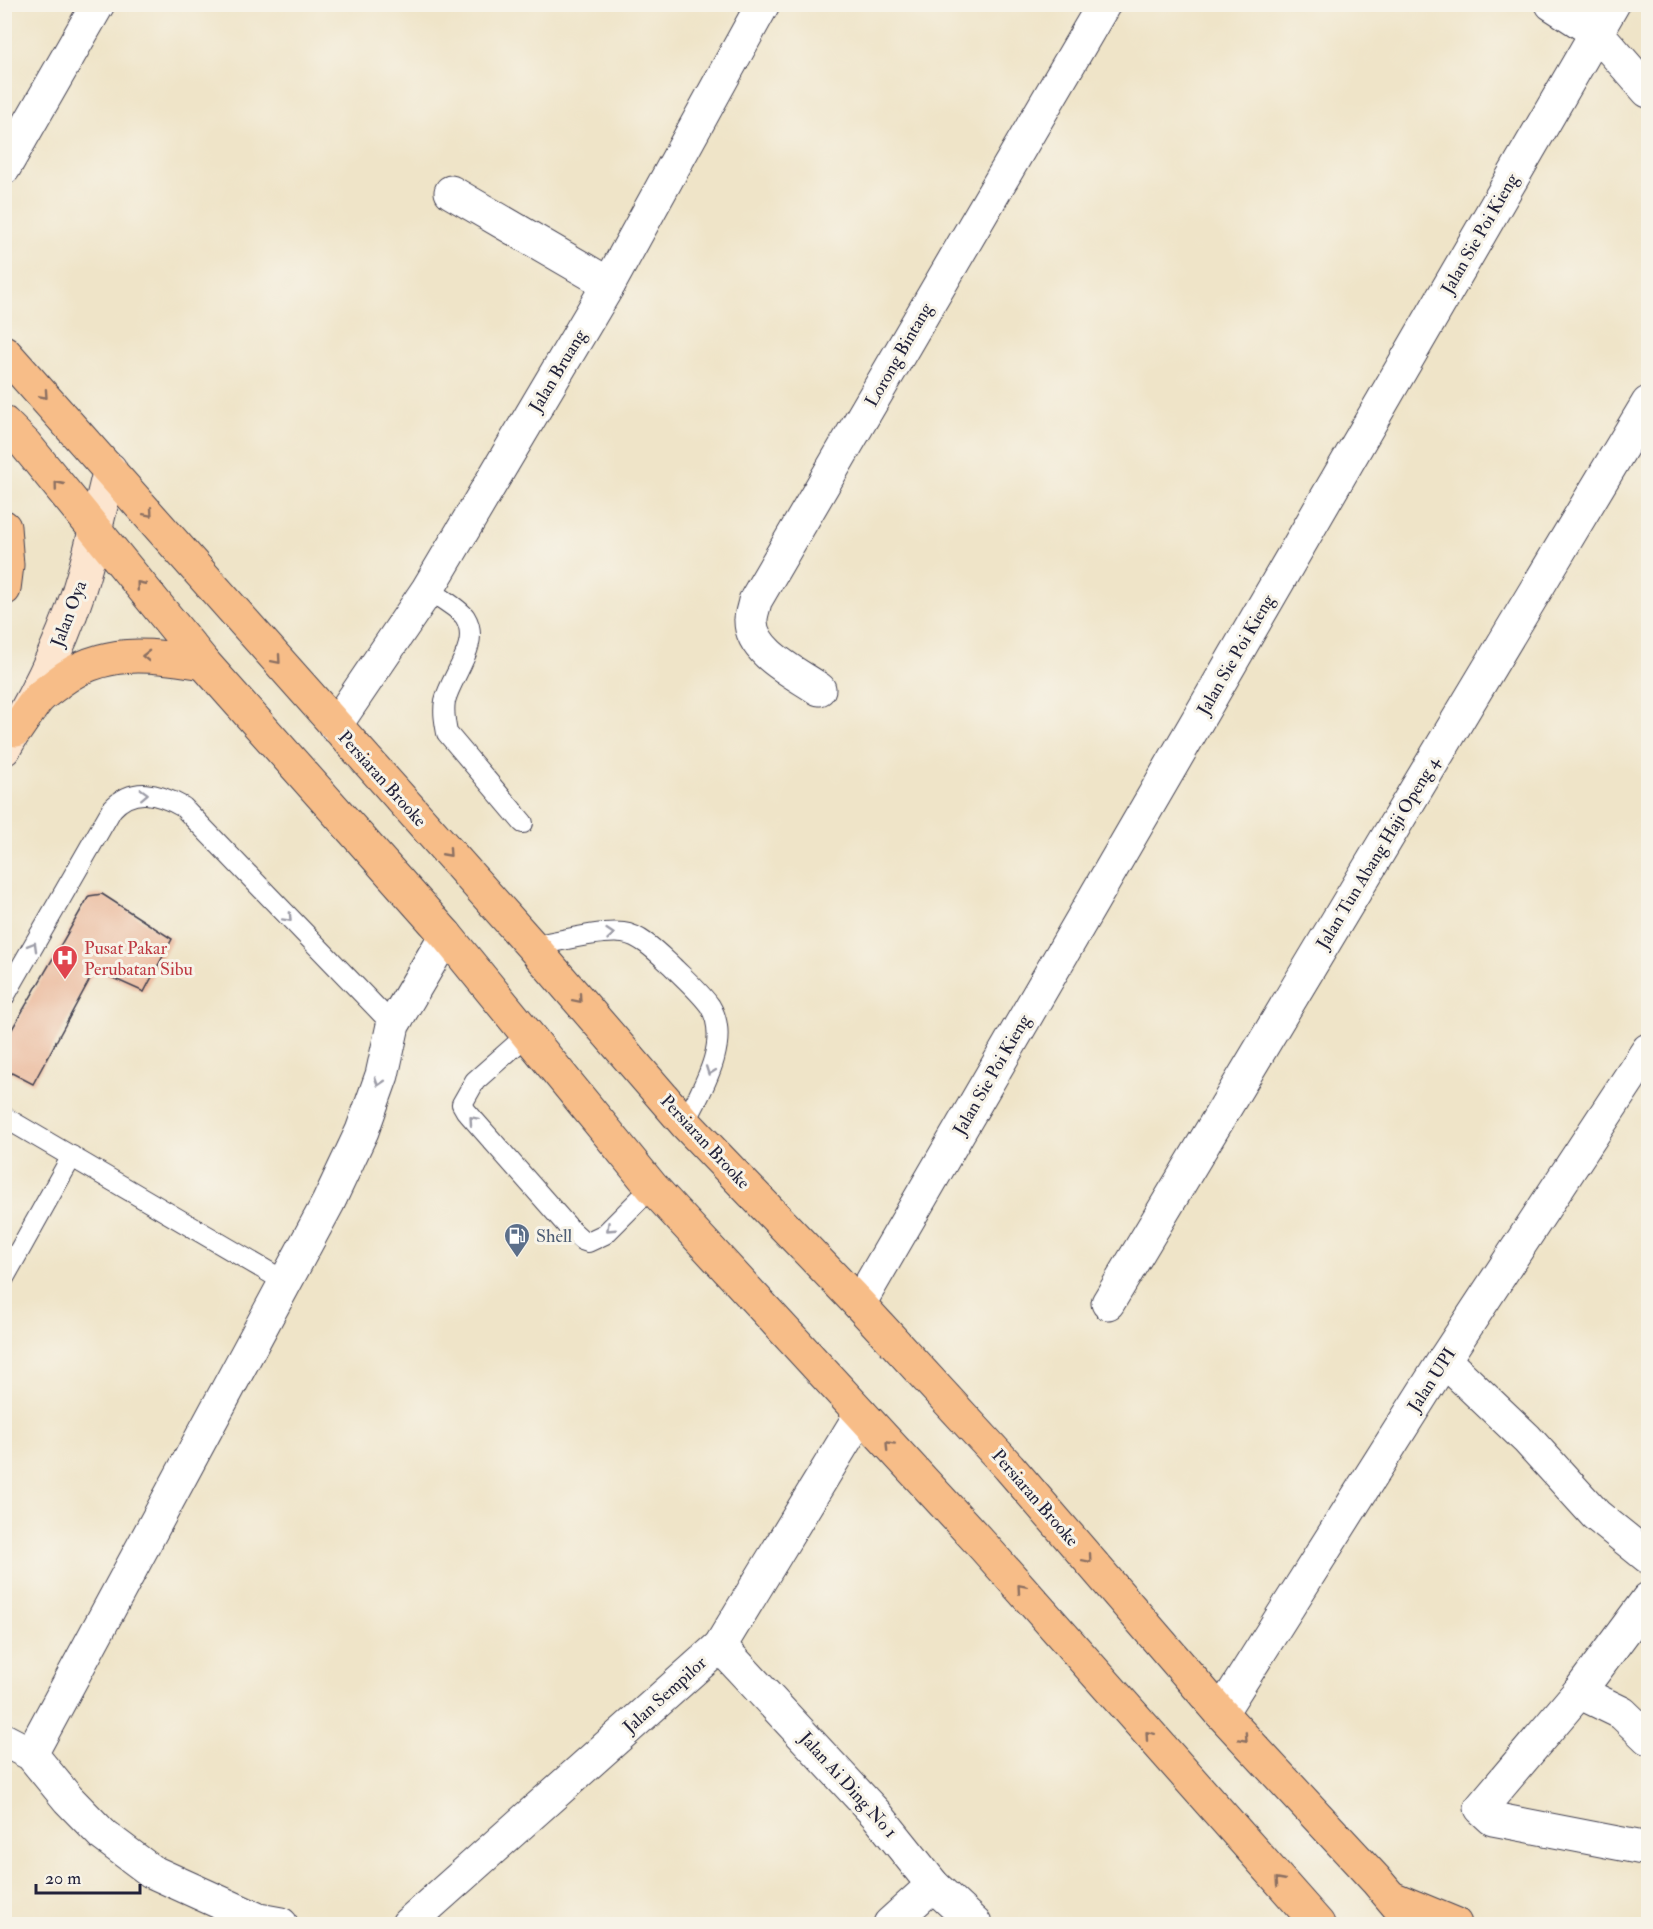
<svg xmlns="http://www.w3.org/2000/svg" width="1653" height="1929" font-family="'IM FELL Double Pica',serif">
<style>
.building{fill:#eab698}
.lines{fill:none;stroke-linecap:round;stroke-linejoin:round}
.service-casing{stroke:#413f50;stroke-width:22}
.minor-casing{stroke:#413f50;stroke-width:35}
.secondary-casing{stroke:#413f50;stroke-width:35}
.primary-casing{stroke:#413f50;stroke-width:35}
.service{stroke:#fff;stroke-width:20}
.minor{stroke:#fff;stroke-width:33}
.secondary{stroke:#fce5cf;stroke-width:33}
.primary{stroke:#f7bd88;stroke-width:33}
.oneway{stroke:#8c7062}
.oneway2{stroke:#9c9ca7}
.labels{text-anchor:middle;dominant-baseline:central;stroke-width:6;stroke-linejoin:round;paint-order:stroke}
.street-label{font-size:18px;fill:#22223b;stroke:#f7f3e8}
.health-label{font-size:18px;fill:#be3a42;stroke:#f7f3e8;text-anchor:start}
.service-label{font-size:18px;fill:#4e5e75;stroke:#f7f3e8;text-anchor:start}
</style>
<rect width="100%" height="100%" fill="#f7f3e8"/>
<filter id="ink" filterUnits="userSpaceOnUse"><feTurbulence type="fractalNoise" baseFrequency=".0167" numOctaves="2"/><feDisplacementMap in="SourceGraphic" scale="12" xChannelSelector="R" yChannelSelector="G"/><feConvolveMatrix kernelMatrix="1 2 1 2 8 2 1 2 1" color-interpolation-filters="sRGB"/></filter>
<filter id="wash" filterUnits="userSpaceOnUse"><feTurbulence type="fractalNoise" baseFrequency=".008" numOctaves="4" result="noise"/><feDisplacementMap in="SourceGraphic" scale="24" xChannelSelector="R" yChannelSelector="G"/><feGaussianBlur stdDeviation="1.35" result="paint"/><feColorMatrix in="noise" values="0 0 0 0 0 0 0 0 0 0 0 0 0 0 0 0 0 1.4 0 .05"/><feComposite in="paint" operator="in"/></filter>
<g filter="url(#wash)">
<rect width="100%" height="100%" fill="#efe4c8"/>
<g id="blocks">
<path class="building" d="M102,894L172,939L144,992L95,970L33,1084L4,1069V1043L89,896Z"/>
</g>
</g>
<g filter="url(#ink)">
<use href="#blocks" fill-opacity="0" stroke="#413f50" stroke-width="1.5"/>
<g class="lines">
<defs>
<g id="service">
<path d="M428,589C437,596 460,609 465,617C482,644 451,675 445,701C443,712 445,722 447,733L523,823"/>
<path d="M532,946C556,942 600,930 623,933C641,935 659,954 672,966C684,978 700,992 710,1006C732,1042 701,1091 685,1123"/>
<path d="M4,997L112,809C133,786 158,793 183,807L393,1025"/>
<path d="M527,1035L475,1081L462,1104L466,1111L570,1229L582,1240L588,1242L605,1234L652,1187"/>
<path d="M4,1117L284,1281"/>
<path d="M4,1278L72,1156"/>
</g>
<g id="minor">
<path d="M1552,4L1597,33L1648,91"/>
<path d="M4,168L98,4"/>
<path d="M451,192L609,284"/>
<path d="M819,689C796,673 750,652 751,620C751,614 754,607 755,601L1104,4"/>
<path d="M335,726L428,589L609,284L763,4"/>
<path d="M1108,1303L1648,403"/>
<path d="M859,1304L1613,4"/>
<path d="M1444,1360L1527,1439L1596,1515L1648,1557"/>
<path d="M1648,1599L1579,1692L1481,1808L1493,1819L1648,1849"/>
<path d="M720,1646L877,1815L933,1885L975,1924"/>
<path d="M1579,1692L1622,1713L1648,1738"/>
<path d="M1221,1713L1444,1360L1648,1050"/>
<path d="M4,1740L31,1754L68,1799L103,1835L151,1871L259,1920L281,1924"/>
<path d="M31,1754L328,1203L362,1131L382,1075L393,1025L446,935"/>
<path d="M408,1924L720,1646L861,1414"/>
<path d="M890,1924L933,1885"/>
</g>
<path id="secondary" d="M4,749C37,694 67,634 84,573C94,539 101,504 110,469"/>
<g id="primary">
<path d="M4,352L532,946L685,1123L859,1304L1009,1467L1221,1713L1376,1880L1413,1924"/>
<path d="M4,423L25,444L204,663L446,935L652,1187L984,1547L1318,1924"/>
<path d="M4,527L7,565L4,589"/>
<path d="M16,730C23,720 30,709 37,700C43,693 52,688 59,682C104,647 151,655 204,663"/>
<path d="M1392,1898L1455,1924"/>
</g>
</defs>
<use href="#service" class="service-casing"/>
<use href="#minor" class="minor-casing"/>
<use href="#secondary" class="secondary-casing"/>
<use href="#primary" class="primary-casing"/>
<use href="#service" class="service"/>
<use href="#minor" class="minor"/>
<use href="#secondary" class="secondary"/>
<use href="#primary" class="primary"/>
</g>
<defs><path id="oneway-chevron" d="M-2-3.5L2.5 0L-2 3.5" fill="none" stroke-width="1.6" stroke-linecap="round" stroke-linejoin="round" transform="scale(1.5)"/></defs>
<g class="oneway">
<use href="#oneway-chevron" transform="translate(44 395) rotate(48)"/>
<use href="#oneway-chevron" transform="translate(58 485) rotate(-129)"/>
<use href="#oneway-chevron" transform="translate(149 513) rotate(49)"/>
<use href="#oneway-chevron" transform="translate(140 585) rotate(-129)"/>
<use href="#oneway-chevron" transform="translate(146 656) rotate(-179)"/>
<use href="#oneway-chevron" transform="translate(277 660) rotate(49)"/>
<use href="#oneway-chevron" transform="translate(448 853) rotate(48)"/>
<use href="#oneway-chevron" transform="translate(578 999) rotate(49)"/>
<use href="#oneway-chevron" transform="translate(889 1445) rotate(-133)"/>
<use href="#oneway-chevron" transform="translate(1088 1559) rotate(49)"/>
<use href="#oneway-chevron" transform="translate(1021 1588) rotate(-131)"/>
<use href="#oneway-chevron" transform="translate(1149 1735) rotate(-131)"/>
<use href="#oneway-chevron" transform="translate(1244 1738) rotate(47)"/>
<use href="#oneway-chevron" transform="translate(1279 1881) rotate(-132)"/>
</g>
<g class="oneway2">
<use href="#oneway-chevron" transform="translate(144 794) rotate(-2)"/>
<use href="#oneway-chevron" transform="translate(288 918) rotate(47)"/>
<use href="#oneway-chevron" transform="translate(610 934) rotate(-5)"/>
<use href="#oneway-chevron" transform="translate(33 946) rotate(-60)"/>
<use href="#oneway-chevron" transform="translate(710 1071) rotate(110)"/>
<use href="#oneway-chevron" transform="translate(379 1082) rotate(108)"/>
<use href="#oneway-chevron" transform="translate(473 1120) rotate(-131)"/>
<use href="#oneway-chevron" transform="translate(610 1228) rotate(137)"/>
</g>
</g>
<defs>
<symbol id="hospital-pin" viewBox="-11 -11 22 30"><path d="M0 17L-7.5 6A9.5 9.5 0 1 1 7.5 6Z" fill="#e0444e" stroke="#f7f3e8"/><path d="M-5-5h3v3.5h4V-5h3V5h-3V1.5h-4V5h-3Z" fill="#fff"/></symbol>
<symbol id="fuel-pin" viewBox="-11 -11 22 30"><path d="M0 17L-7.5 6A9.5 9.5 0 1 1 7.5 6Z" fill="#5c6f8a" stroke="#f7f3e8"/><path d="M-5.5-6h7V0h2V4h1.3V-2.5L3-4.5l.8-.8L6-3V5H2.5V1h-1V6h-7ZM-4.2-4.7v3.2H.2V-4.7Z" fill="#fff"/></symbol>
</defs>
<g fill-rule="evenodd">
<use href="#hospital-pin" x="50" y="943" width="30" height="40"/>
<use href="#fuel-pin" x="502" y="1221" width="30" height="40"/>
</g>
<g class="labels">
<g class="street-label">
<text transform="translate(1480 234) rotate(-60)">Jalan Sie Poi Kieng</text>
<text transform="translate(899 355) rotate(-60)">Lorong Bintang</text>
<text transform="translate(558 371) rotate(-59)">Jalan Bruang</text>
<text transform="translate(69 614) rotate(-69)">Jalan Oya</text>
<text transform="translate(1236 655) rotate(-60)">Jalan Sie Poi Kieng</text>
<text transform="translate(382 779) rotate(48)">Persiaran Brooke</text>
<text transform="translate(1378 853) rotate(-59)">Jalan Tun Abang Haji Openg 4</text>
<text transform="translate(992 1075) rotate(-60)">Jalan Sie Poi Kieng</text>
<text transform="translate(705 1142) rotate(47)">Persiaran Brooke</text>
<text transform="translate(1432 1380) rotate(-57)">Jalan UPI</text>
<text transform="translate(1035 1498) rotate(49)">Persiaran Brooke</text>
<text transform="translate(665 1695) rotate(-42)">Jalan Sempilor</text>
<text transform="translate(848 1785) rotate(48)">Jalan Ai Ding No 1</text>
</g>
<g class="health-label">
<text x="84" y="948">Pusat Pakar<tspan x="84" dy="21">Perubatan Sibu</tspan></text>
</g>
<g class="service-label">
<text x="536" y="1236">Shell</text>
</g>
</g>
<rect width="1653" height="1929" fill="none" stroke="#f7f3e8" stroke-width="24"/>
<path d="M36 1884v9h104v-9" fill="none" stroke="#22223b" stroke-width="3"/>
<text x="45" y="1884" font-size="18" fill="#22223b" stroke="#f7f3e8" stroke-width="4.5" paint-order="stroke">20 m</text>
</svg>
